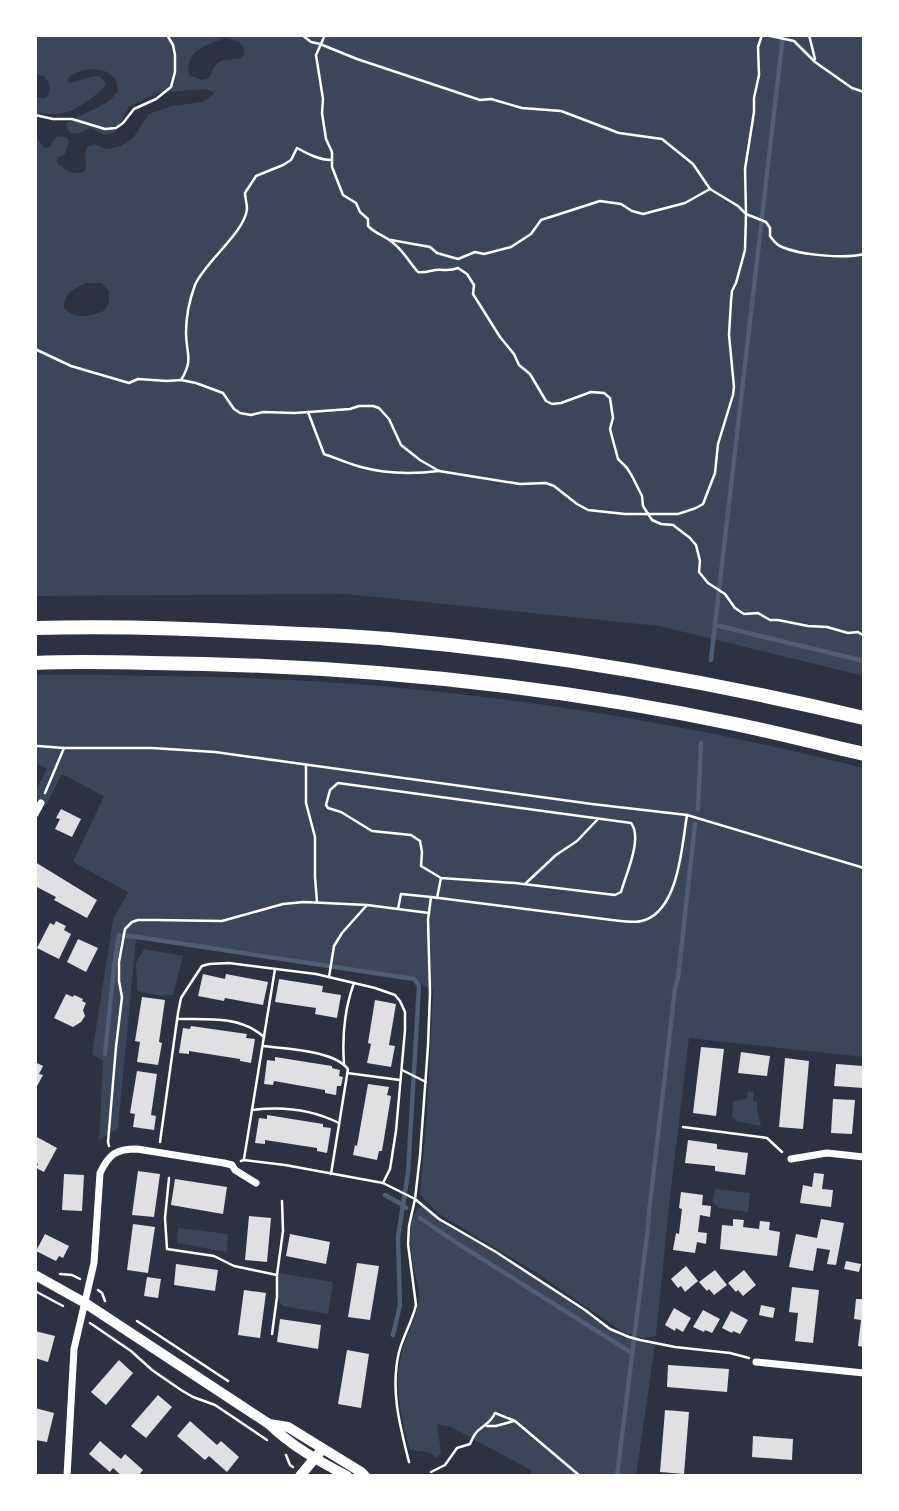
<svg xmlns="http://www.w3.org/2000/svg" width="899" height="1511" font-family="Georgia,serif">
<style>
.green{fill:#3c4559;fill-rule:evenodd}
.lines{fill:none;stroke-linecap:round;stroke-linejoin:round}
.stream{stroke:#4f5d75;stroke-width:4.5}
.building{fill:#e0e0e3}
.path{stroke:#fff;stroke-width:2.5}
.minor{stroke:#fff;stroke-width:7}
.tertiary{stroke:#fff;stroke-width:10}
.secondary{stroke:#fff;stroke-width:10}
.motorway{stroke:#fff;stroke-width:14}
</style>
<rect width="100%" height="100%" fill="#2d3142"/>
<g class="green">
<path d="M35,35H864V676L659,626L346,594L35,596V136L44,148L49,147L57,136L66,137L69,141L65,154L57,158V162C64,171 76,177 86,170C86,162 84,155 87,147L94,144L106,149L121,146L133,138L149,114L171,106L202,102L214,94L212,91L204,89L157,93L129,107L114,133L105,135L90,128C80,133 69,139 66,124C82,111 105,110 118,91C117,88 117,82 115,79C106,65 77,67 68,79L69,83L95,76L101,77L106,84C102,91 95,95 89,100C70,114 59,116 35,113V97L46,98C52,89 50,84 44,76L35,74ZM226,38L239,42L244,48V54L241,58C221,62 218,56 209,78L202,80L189,75C185,49 207,45 226,38ZM86,283H101L109,291V302L105,310C91,317 75,320 64,308C64,293 74,289 86,283Z"/>
<path d="M35,675C74,674 113,675 152,676C392,677 631,709 864,768V1057L689,1038L670,1197L656,1336L643,1338L623,1332L535,1272L439,1214L420,1195L427,1113L433,990L410,979L136,939L118,1128L99,1140L103,1061L92,1054L113,920L128,892L73,862L104,796L62,774L46,805L35,798V792L47,769L35,763Z"/>
<path d="M144,949L183,956L173,995L161,996L137,991L136,963Z"/>
<path d="M748,1091L754,1092L753,1101L757,1102V1109L761,1126L737,1121L732,1117L733,1101L747,1099Z"/>
<path d="M715,1189L750,1193L748,1212L719,1208L713,1202Z"/>
<path d="M419,1207H423L448,1226L503,1258L575,1305L609,1330L622,1337L655,1345L636,1476H531V1470L451,1427L437,1424L441,1453L437,1458C428,1449 420,1452 410,1450C401,1418 393,1384 402,1352C407,1332 418,1315 419,1294C415,1267 401,1231 419,1207Z"/>
<path d="M178,1228L228,1234L227,1252L177,1243Z"/>
<path d="M279,1273L333,1282L328,1314L283,1306L279,1301Z"/>
</g>
<g class="lines">
<g class="stream">
<path d="M715,625L783,35"/>
<path d="M711,660L715,625L864,661"/>
<path d="M698,809L701,743"/>
<path d="M105,1054L114,967L119,935L138,937L414,979L419,986L408,1173L403,1205L406,1208"/>
<path d="M385,1195L403,1205L398,1237L400,1305L393,1335"/>
<path d="M420,1218L460,1245L632,1353"/>
<path d="M617,1476L648,1227L649,1212L675,989L678,978L695,824"/>
</g>
</g>
<g class="building">
<path d="M61,809L81,819L72,837L55,829L60,819L56,818Z"/>
<path d="M35,862L97,900L87,918L54,900L56,897L35,886Z"/>
<path d="M56,921L66,926L64,930L71,934L59,959L37,948L50,923L54,925Z"/>
<path d="M78,939L98,948L86,972L67,962Z"/>
<path d="M203,974L225,979L226,974L268,982L263,1005L225,998L224,1001L198,996Z"/>
<path d="M279,979L323,986L322,992L341,995L337,1018L315,1014L316,1008L275,1002Z"/>
<path d="M66,994L73,997L74,995L83,999L82,1001L86,1003L83,1010L85,1016L81,1022L73,1027L54,1018Z"/>
<path d="M142,997L165,1000L159,1042L162,1043L158,1065L137,1062L140,1042L135,1041Z"/>
<path d="M375,1000L396,1004L389,1045L395,1046L391,1067L367,1063L371,1044L368,1043Z"/>
<path d="M191,1026L247,1034L246,1038L255,1039L251,1063L240,1061V1059L189,1051V1054L179,1053L183,1028L190,1029Z"/>
<path d="M701,1047L724,1049L716,1116L693,1113Z"/>
<path d="M741,1052L770,1056L767,1076L738,1073Z"/>
<path d="M275,1057L332,1066V1068L340,1070L339,1076L343,1077L341,1086H337L336,1095L325,1093V1090L274,1081L273,1085L264,1084L267,1060L275,1061Z"/>
<path d="M785,1058L809,1061L803,1129L779,1127Z"/>
<path d="M35,1062L43,1066L39,1074L43,1075L35,1090Z"/>
<path d="M836,1064L864,1066V1088L834,1086Z"/>
<path d="M137,1071L157,1074L151,1115L156,1116L154,1130L133,1127L135,1114L130,1113Z"/>
<path d="M368,1084L389,1087L387,1095L391,1096L382,1151H379L377,1160L353,1155L355,1145L357,1146Z"/>
<path d="M833,1099L855,1100L852,1134L831,1133Z"/>
<path d="M267,1115L323,1124V1127L331,1128L327,1153L317,1151V1148L265,1140V1144L255,1143L259,1118L267,1119Z"/>
<path d="M35,1136L57,1148L44,1172L36,1168L38,1164L35,1162Z"/>
<path d="M688,1140L717,1144V1149L748,1153L745,1175L715,1171V1166L685,1163Z"/>
<path d="M138,1171L160,1174L154,1217L132,1215Z"/>
<path d="M814,1173L824,1174L822,1189L833,1190L831,1207L800,1203L803,1185L812,1187Z"/>
<path d="M64,1174L84,1175L82,1211L62,1210Z"/>
<path d="M175,1179L227,1187L223,1214L171,1205Z"/>
<path d="M681,1192L703,1195L702,1205L711,1206L710,1217L700,1215L698,1232L707,1233L706,1244L697,1242L695,1253L673,1250L676,1233L679,1234L682,1209L679,1208Z"/>
<path d="M249,1216L271,1218L267,1262L245,1260Z"/>
<path d="M733,1219L744,1220L743,1227L759,1229L760,1221L770,1222L769,1230L780,1232L777,1256L720,1249L722,1225L733,1226Z"/>
<path d="M821,1219L844,1223L836,1265L827,1264L830,1250L817,1248L813,1271L789,1267L796,1234L817,1238Z"/>
<path d="M133,1224L155,1227L148,1273L127,1270Z"/>
<path d="M45,1234L69,1246L63,1258L59,1256L56,1261L36,1251Z"/>
<path d="M290,1234L330,1242L326,1264L286,1256Z"/>
<path d="M846,1261L861,1264L859,1272L844,1269Z"/>
<path d="M357,1263L379,1266L370,1320L348,1317Z"/>
<path d="M176,1264L218,1270L215,1291L174,1285Z"/>
<path d="M686,1266L698,1281L685,1292L681,1286L678,1288L671,1279Z"/>
<path d="M715,1270L727,1285L714,1295L709,1289L707,1291L699,1282Z"/>
<path d="M744,1270L756,1285L743,1296L738,1290L736,1292L728,1283Z"/>
<path d="M147,1277L161,1279L158,1298L144,1296Z"/>
<path d="M792,1287L819,1290L813,1343L795,1341L798,1313L789,1312Z"/>
<path d="M244,1290L266,1293L260,1338L238,1335Z"/>
<path d="M856,1299H864V1347L858,1346L861,1320L854,1319Z"/>
<path d="M761,1305L775,1308L773,1318L759,1315Z"/>
<path d="M674,1308L691,1318L683,1332L676,1328L675,1331L665,1325Z"/>
<path d="M703,1310L720,1319L712,1333L705,1330L704,1332L693,1327Z"/>
<path d="M731,1311L748,1320L740,1334L733,1331L732,1333L722,1328Z"/>
<path d="M280,1319L321,1325L318,1349L277,1342Z"/>
<path d="M35,1331L55,1336L48,1362L35,1358Z"/>
<path d="M347,1350L369,1354L361,1408L338,1404Z"/>
<path d="M119,1360L133,1373L106,1405L91,1392Z"/>
<path d="M668,1365L729,1369L727,1392L667,1387Z"/>
<path d="M158,1395L172,1407L146,1438L131,1426Z"/>
<path d="M35,1408L54,1413L47,1442L35,1440Z"/>
<path d="M665,1410L689,1412L684,1474L660,1472Z"/>
<path d="M190,1421L217,1445L221,1441L239,1457L227,1472L209,1456L205,1460L177,1436Z"/>
<path d="M753,1436L793,1439L792,1460L752,1457Z"/>
<path d="M100,1441L121,1459L125,1454L143,1470L138,1476H122L113,1468L110,1472L89,1454Z"/>
</g>
<g class="lines">
<g class="path">
<path d="M325,35L316,55L323,99L322,113L326,139L332,152V167L343,195L356,203L360,212L368,219V226C377,235 384,235 392,242C403,250 409,262 418,272C425,273 429,271 435,270C445,269 448,272 458,268L467,274L474,285L473,294L500,337L514,354L519,365L530,374L546,401L552,404L561,403L591,392L604,393L610,398L613,418L610,429L618,459L627,468L632,476L642,496L643,506L652,520L661,524L673,525L690,538L696,545L700,561L699,572L708,583L725,594L735,608L744,614L758,613L770,620H778L808,626L827,627L848,633L858,632L864,636"/>
<path d="M762,35L758,47L759,75L754,98V112L745,169L746,214L766,222L770,228V236C773,240 776,245 782,247C800,255 845,259 864,254"/>
<path d="M766,35L794,41L815,62L852,88L864,92"/>
<path d="M809,35L815,59"/>
<path d="M35,115L53,119H72L105,129L116,128L123,123L134,109L156,99L171,87L175,72V55L173,45L167,35"/>
<path d="M391,240L430,247L437,253L458,259L475,252L484,254L511,247L531,234L541,220L600,201L621,204L632,211L643,214L685,203L710,189"/>
<path d="M35,349L71,366L129,383L138,379L167,381L181,380L196,383L223,393L234,409L240,413L251,415L263,412L295,413L350,409L359,406H373L379,408L389,419L401,445L420,460L439,471L520,484L546,483L554,486L577,504L588,510L625,514H678L696,508L703,504L715,473L718,444L733,395L734,387L729,335L731,301L732,291L736,283L745,250L746,214L738,206L710,189L693,164L662,139L619,133L561,111L522,108L491,99L480,100L357,59L320,44L311,42L302,35"/>
<path d="M181,380C194,359 186,354 186,333C186,316 189,301 195,285C204,263 245,232 247,209C247,204 245,197 245,193L256,176L283,165L291,160L297,148C308,154 319,160 332,160"/>
<path d="M308,412L324,454C336,458 349,464 361,467C386,474 414,474 439,471"/>
<path d="M38,746L64,748"/>
<path d="M306,765V803L315,837V877L317,902"/>
<path d="M45,793L64,748H152L215,752L592,804L687,815L864,868"/>
<path d="M525,884L556,855L577,841L598,819"/>
<path d="M437,898L441,878L515,883L615,895L621,892C626,874 643,838 631,823L338,783L330,790L326,805L328,808L341,812L372,831L411,835L420,841L422,852L421,866L441,878"/>
<path d="M398,909L401,894L431,897"/>
<path d="M329,977L334,946L342,933L367,905"/>
<path d="M177,1019C207,1019 241,1016 264,1037"/>
<path d="M263,1046C286,1049 333,1050 348,1069L331,1174"/>
<path d="M344,1064C342,1036 344,1010 354,983"/>
<path d="M402,1070L426,1082"/>
<path d="M347,1073L400,1080"/>
<path d="M252,1110C283,1106 311,1109 339,1123"/>
<path d="M683,1127L767,1138L782,1152"/>
<path d="M160,1142L178,1013L181,998L194,978L202,966L209,964L229,963L316,974L375,988L395,995L400,1001L405,1012V1030L396,1131L390,1169L383,1183"/>
<path d="M109,1146L108,1142L116,1047L122,997L119,981V962L125,929L132,922L138,920H155L222,921L283,904L304,902L367,905L429,913"/>
<path d="M244,1159L275,969"/>
<path d="M241,1161L244,1160L285,1165L383,1183L415,1199L439,1219L496,1252L585,1310L610,1329L629,1337L640,1340L675,1347L730,1353L749,1358"/>
<path d="M169,1178L165,1218L167,1249L214,1256L234,1266L277,1275"/>
<path d="M60,1274L72,1275L80,1279"/>
<path d="M98,1290L102,1293L105,1301"/>
<path d="M35,1291L63,1306"/>
<path d="M137,1321L228,1381"/>
<path d="M90,1323L131,1351L152,1370L181,1390L193,1397L215,1405L267,1440"/>
<path d="M272,1334L277,1297V1275L283,1231L282,1201"/>
<path d="M487,1426H496L514,1421"/>
<path d="M286,1455L290,1465L293,1467"/>
<path d="M409,1462C400,1426 390,1390 399,1352C403,1336 412,1322 416,1305L408,1244L409,1226L415,1199L420,1156L428,1046L430,993L428,920L431,897L612,920C622,921 635,924 645,920C679,908 682,845 687,815"/>
<path d="M431,1472L445,1465L457,1448L470,1444C472,1439 475,1432 480,1429C487,1423 491,1422 495,1413L515,1421L580,1476"/>
</g>
<g class="minor">
<path d="M35,814L41,803"/>
<path d="M791,1159L827,1153L864,1157"/>
<path d="M756,1362L864,1373"/>
<path d="M67,1476L74,1349L94,1263L100,1173C109,1154 116,1149 137,1149L224,1163L232,1165L235,1170L256,1183"/>
</g>
<path class="tertiary" d="M300,1476L320,1452"/>
<g class="secondary">
<path d="M35,1275L85,1303L269,1424C291,1446 319,1461 347,1476"/>
<path d="M269,1424L288,1427L361,1472L365,1476"/>
</g>
<g class="motorway">
<path d="M35,628C109,626 183,628 257,632C301,634 345,635 389,639C549,653 708,681 864,718"/>
<path d="M35,663C74,661 113,662 151,663C345,665 545,684 735,724C778,733 821,744 864,754"/>
</g>
</g>
<rect width="899" height="1511" fill="none" stroke="#ffffff" stroke-width="74"/>
</svg>
